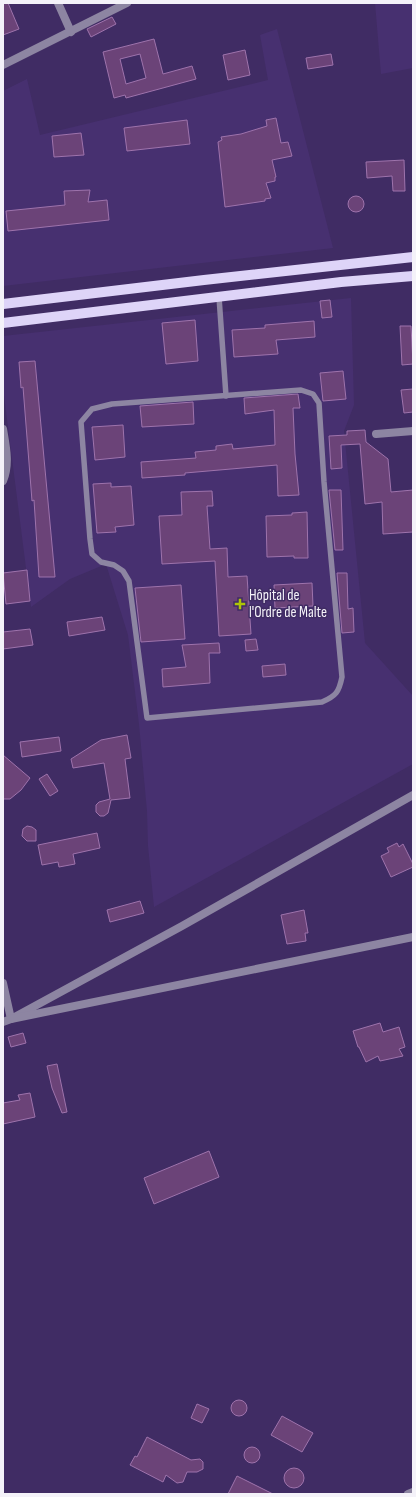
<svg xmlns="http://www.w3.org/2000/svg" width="416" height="1497" font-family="'Sofia Sans Condensed',sans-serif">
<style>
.built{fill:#473070}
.building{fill:#6b4378;stroke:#9e73ac;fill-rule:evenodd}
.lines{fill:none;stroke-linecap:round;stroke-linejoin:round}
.service{stroke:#8d85a2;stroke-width:5.5}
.minor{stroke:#8d85a2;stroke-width:8}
.primary{stroke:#ded4f8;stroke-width:10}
.poi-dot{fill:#afc507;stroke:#402c64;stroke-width:1.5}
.labels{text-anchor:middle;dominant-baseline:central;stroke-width:3;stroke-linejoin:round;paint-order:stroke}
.poi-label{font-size:15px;fill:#f4f2f9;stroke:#402c64;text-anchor:start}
</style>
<rect width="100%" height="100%" fill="#402c64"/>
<g class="built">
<path d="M375,3H413V68L381,74Z"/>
<path d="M277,29L333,248L3,286V91L27,79L40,135L268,80L260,35Z"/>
<path d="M351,298L354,405L344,431L365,643L413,696V764L154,907L148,846L147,811L139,724L128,635L106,564L70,579L31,607L3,388V336Z"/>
</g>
<g class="building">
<path d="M3,3H8L19,29L3,35Z"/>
<path d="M112,17L116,24L91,37L87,29Z"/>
<path d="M154,39L163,74L192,66L196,79L126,98L125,95L114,98L103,52ZM140,54L146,78L126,84L120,59Z"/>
<path d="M245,50L250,75L228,80L223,55Z"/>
<path d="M331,54L333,65L308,69L306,58Z"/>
<path d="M276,118L281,143L288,142L292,156L272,160L276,177H275V181L266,183L271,198L265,199V201L225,207L218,142L222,140L221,137L241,134L267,126L266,120Z"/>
<path d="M187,120L190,144L127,151L124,128Z"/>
<path d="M81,133L84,155L54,157L52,136Z"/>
<path d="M404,160L405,191H393L392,176L367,178L366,162Z"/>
<path d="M90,190L88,202L107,200L109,220L8,231L6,211L65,205L64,191Z"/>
<circle cx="356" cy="204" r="8"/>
<path d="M330,300L332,317L322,318L320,301Z"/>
<path d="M195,320L198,361L166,364L162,323Z"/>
<path d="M314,321L315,337L276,340L278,354L234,357L232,330L265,328V325Z"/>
<path d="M400,326H411L413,364L402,365Z"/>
<path d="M35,361L55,577H39L34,500L32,501L23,387L21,388L19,362Z"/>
<path d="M343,371L346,399L323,401L320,373Z"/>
<path d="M413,389V412L404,413L401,390Z"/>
<path d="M298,394L300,408H293L295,454L299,495L278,496L277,465L185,473V475L142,478L141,462L196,458L195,452L216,450V446L232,444L233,449L275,445L274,410L245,414L244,398Z"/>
<path d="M193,402L194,424L142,427L140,406Z"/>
<path d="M123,425L125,457L95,460L92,427Z"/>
<path d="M365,430L366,442L388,459L391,492L413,490V532L383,534L382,502L365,504L360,444L341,445L342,468L331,469L329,436L347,435V431Z"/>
<path d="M111,483V487L131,486L134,525L115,527L116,532L97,533L93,484Z"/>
<path d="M329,490H341L343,550H335Z"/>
<path d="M212,491L213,506H207L210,549L227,548L228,577L247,576L251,634L219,636L215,561L162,564L159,516L182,515L181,492Z"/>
<path d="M307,512L308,558H294V556L267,557L266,516L292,515V513Z"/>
<path d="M27,570L30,601L6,604L3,573Z"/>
<path d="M337,573H347L348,609L353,608L354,632L342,633Z"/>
<path d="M312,583L313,606L275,608L274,585Z"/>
<path d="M181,585L185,639L141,642L135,588Z"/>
<path d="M102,617L105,630L69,636L67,622Z"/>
<path d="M30,629L33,645L3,649V632Z"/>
<path d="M256,639L258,650L246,651L245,640Z"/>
<path d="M219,643L220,653H209L210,683L163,687L162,669L186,667L182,645Z"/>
<path d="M285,664L286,675L263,677L262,666Z"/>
<path d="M127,735L131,758L125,759L130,798L111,800L108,813L104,816H100L96,812V805L99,802L110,799L104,763L73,768L71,759L101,740Z"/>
<path d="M59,737L61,751L22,757L20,742Z"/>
<path d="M3,755L30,778L21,790L10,799H3Z"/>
<path d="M47,774L58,791L50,796L39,779Z"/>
<path d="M27,826L32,827L36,830V841H27L22,836L23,829Z"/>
<path d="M97,833L100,848L73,854L75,864L59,867L58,862L42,865L38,845Z"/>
<path d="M397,843L399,847L403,844L413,864V867L391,877L381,856L389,852L387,848Z"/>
<path d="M140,901L144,913L110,922L107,910Z"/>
<path d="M304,910L308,933H305L306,941L287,944L281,915Z"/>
<path d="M380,1023L383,1032L399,1027L405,1047L399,1049L403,1056L380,1061L378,1056L366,1062L359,1047H358L353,1031Z"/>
<path d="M23,1033L26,1043L11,1047L8,1037Z"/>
<path d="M57,1064L67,1112L62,1113L52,1088L47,1066Z"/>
<path d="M30,1093L35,1117L3,1124V1103L20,1100L18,1095Z"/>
<path d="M209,1151L219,1177L154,1204L144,1178Z"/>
<circle cx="239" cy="1408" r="8"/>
<path d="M197,1404L209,1409L202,1423L191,1418Z"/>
<path d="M282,1416L313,1433L302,1452L271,1435Z"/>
<path d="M147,1437L191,1460L200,1459L203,1462V1469L197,1472H187L183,1482L177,1483L166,1475L163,1482L130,1465L135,1456L137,1457Z"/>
<circle cx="252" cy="1455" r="8"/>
<circle cx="294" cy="1478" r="10"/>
<path d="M237,1476L273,1494H228Z"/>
</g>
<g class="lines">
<g class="service">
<path d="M219,297L226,396"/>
<path d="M301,390L313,394L319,403L324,482L342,677C339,692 336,696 322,702L147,718L129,581L123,571L114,565L101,562L92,554L90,539L81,422L92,409L112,404Z"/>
</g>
<g class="minor">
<path d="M58,3L71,32"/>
<path d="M3,65L127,3"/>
<path d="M3,429C6,447 10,464 3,481"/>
<path d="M376,434L413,431"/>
<path d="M3,983L11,1019L182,926L413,795"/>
<path d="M3,1022L11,1019L413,937"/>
<path d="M408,1494L413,1492"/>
</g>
<g class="primary">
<path d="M3,304L204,280L413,257"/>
<path d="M3,323L341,282L413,276"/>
</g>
</g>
<path class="poi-dot" d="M238 598h4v4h4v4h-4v4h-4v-4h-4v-4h4z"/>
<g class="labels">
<g class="poi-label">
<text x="249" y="595">Hôpital de<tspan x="249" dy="17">l'Ordre de Malte</tspan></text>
</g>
</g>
<rect width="416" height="1497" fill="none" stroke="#f4f2f9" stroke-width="8"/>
</svg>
